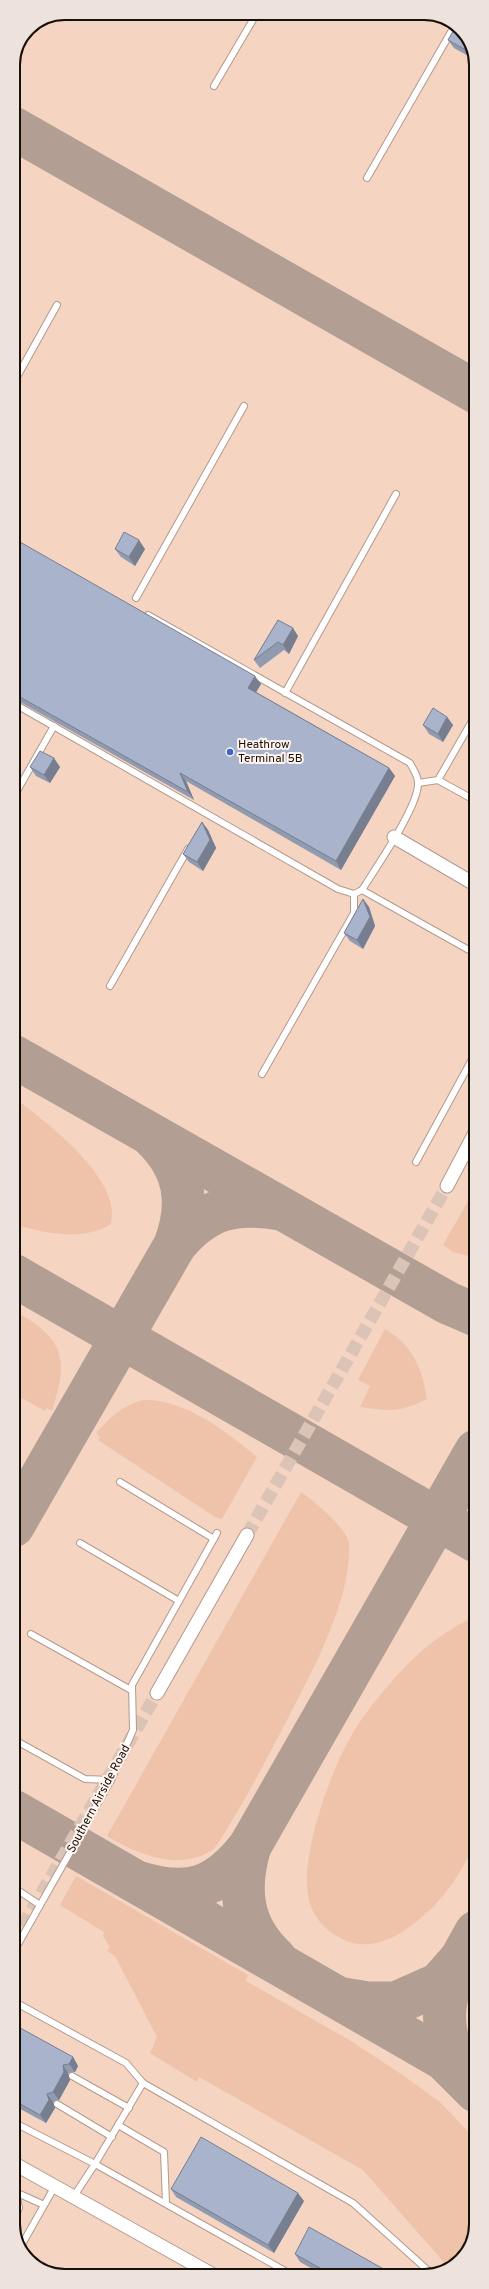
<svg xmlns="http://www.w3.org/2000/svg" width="489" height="2289" font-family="Overpass,sans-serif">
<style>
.built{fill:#f6d4c2}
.green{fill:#eec3aa}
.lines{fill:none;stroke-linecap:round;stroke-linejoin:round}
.taxiway{stroke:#b29e92;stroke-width:43}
.minor-tunnel{stroke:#dbc3b6;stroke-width:13;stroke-dasharray:13 6;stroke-linecap:butt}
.service-casing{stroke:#b39a8c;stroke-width:8}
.minor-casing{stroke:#b39a8c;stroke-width:15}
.service{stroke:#fff;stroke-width:6}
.minor{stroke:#fff;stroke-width:13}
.wall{fill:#919baf}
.shaded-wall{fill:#767e8f}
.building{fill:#a9b4cc;stroke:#767e8f}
.poi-dot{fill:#3865d6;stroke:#fff4ee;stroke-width:1.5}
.labels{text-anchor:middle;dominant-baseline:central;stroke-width:4;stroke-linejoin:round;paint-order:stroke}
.poi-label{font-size:12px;fill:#18100b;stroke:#fff4ee;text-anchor:start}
.street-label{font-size:12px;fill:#18100b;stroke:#fff4ee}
.rim{fill:none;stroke:#18100b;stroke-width:2}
</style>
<rect width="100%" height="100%" fill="#fde3d4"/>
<path class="built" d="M65,13H431L461,28L476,58V2224L463,2258L431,2276H58L28,2261L13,2231V65L28,28Z"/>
<g class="green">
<path d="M13,1097C45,1121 123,1179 111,1224C83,1242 43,1233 13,1224Z"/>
<path d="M476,1187V1258L453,1252L443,1245Z"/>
<path d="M13,1310C63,1338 70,1356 52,1411L47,1408L45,1411L13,1393Z"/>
<path d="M385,1329C412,1344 423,1370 427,1399C399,1413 390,1411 360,1407L370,1386L358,1380Z"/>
<path d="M143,1400C185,1399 226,1431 257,1457L222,1519L215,1517L98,1440L100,1437L96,1433C112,1416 120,1407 143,1400Z"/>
<path d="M301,1492C314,1501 347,1528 349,1544C352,1600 311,1673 286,1722C269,1754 253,1786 234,1817C229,1825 219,1845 212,1850C179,1872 137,1854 107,1836Z"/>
<path d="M472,1618H476C476,1673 476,1728 476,1783C476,1797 479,1832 476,1844C474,1849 469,1856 466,1861C451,1888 437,1906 412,1925C391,1941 367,1951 342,1939C327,1932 315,1919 310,1904C297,1863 329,1775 350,1738C360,1720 374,1702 388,1686C411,1658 438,1634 472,1618Z"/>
<path d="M76,1876L248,1975L246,1981L351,2041L404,2076L440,2102L476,2140V2224L463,2258L448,2267L363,2170L199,2077L197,2082L150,2053L157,2037L115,1956L107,1951L110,1947L103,1936L104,1932L60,1905Z"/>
</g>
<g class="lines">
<g class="taxiway">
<path d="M13,128L476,392"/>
<path d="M13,1056L448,1303L476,1315"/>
<path d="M175,1245C206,1208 234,1201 281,1209"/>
<path d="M13,1275L476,1541"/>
<path d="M13,1526L175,1245C190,1204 186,1169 153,1137"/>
<path d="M13,1811L444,2059L476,2091"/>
<path d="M250,1846C237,1890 241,1927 276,1959"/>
<path d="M137,1882C188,1898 217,1889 250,1846L476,1451"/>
<path d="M343,1999L368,2003H396L439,1984L461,1959"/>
<path d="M464,2077C429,2021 446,1984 476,1932"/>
</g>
<g class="minor-tunnel">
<path d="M247,1535L447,1186"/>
<path d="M13,1943L157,1693"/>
</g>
<defs>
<g id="service">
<path d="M214,86L257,13"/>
<path d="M367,178L455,25"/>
<path d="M13,384L57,305"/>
<path d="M136,598L244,406"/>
<path d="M285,693L396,494"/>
<path d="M13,703L338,889L354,894L362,890C375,869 419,806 418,783C418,775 413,769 410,763L148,615"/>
<path d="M438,780L476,714"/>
<path d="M418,783L438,780L476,801"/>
<path d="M13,798L54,726"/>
<path d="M362,890L476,954"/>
<path d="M110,986L188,849"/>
<path d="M262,1074L354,913V894"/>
<path d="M416,1162L476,1052"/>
<path d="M120,1482L214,1539"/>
<path d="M80,1543L179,1601"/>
<path d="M31,1634L131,1690"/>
<path d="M13,1739L85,1779L111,1780"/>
<path d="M13,1887L40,1905"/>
<path d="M13,1953L111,1780L133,1730L132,1685L217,1533"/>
<path d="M13,2001L126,2063L143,2083L95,2164L74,2196"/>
<path d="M72,2076L129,2108"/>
<path d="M143,2083L353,2203L433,2275"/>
<path d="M57,2104L112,2137"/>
<path d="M13,2122L95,2164L294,2276"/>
<path d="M118,2125L164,2152L166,2203"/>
<path d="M13,2191L44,2205"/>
<path d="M13,2222L19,2208L16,2193"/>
<path d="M21,2246L55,2186"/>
</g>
<g id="minor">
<path d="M394,837L476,885"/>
<path d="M447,1186L476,1131"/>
<path d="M157,1693L247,1535"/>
<path d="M13,2163L215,2276"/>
</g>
</defs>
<use href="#service" class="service-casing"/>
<use href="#minor" class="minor-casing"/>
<use href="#service" class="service"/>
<use href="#minor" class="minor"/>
</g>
<g class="wall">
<path d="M461,28L473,52L470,57L454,48L448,40Z"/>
<path d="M13,538L261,684L256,692L389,768L395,776L341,870L186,781L194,800L13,698Z"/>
<path d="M115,549H145L135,566L121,557Z"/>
<path d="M278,620L298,636L289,654L284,650L260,668L254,660Z"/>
<path d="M447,717L453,725L443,742L429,734L423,725Z"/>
<path d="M30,767H60L50,783L36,776Z"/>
<path d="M202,822L208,830L216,848L203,871L189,862L183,854Z"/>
<path d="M363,899L369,907L375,926L363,949L350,941L344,933Z"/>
<path d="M13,2024L73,2057L78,2066L75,2072L68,2073L70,2080L59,2100L53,2102L55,2108L46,2123L13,2105Z"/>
<path d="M171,2189L304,2201L274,2253L176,2197Z"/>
<path d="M295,2254L396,2276H325L300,2262Z"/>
</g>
<g class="shaded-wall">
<path d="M468,42L473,52L470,57L464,49Z"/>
<path d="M139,540L145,549L135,566L129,557Z"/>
<path d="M293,628L298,636L289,654L283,645Z"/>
<path d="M255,676L261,684L254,696L248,688Z"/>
<path d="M447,717L453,725L443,742L438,734Z"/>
<path d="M54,758L60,767L50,783L44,775Z"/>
<path d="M389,768L395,776L341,870L336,861Z"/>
<path d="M180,773L186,781L194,800L188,792Z"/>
<path d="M202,822L208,830L216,848L203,871L197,862Z"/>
<path d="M363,899L369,907L375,926L363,949L357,940Z"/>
<path d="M73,2057L78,2066L75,2072L69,2064Z"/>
<path d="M63,2065L68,2073L70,2080L59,2100L53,2092Z"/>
<path d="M47,2094L53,2102L55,2108L46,2123L40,2115Z"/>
<path d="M298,2193L304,2201L274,2253L268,2245Z"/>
</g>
<g class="building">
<path d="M456,26L461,28L468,42L464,49L448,40Z"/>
<path d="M124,532L139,540L129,557L115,549Z"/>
<path d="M13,538L255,676L248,688L389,768L336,861L180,773L188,792L13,693Z"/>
<path d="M278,620L293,628L283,645L278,642L254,660Z"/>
<path d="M433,708L447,717L438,734L423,725Z"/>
<path d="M40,751L54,758L44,775L30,767Z"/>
<path d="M202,822L210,840L197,862L183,854Z"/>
<path d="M363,899L370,917L357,940L344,933Z"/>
<path d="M13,2024L73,2057L69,2064L63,2065L64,2072L53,2092L47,2094L49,2100L40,2115L13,2100Z"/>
<path d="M201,2137L298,2193L268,2245L171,2189Z"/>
<path d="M309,2227L396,2276H334L295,2254Z"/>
</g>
<circle class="poi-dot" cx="230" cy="752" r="4"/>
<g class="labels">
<g class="poi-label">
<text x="238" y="745">Heathrow<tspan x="238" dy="14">Terminal 5B</tspan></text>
</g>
<g class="street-label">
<text transform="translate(99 1799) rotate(-62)">Southern Airside Road</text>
</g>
</g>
<path d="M0 0H489V2289H0ZM65 20H424A45 45 0 0 1 469 65V2224A45 45 0 0 1 424 2269H65A45 45 0 0 1 20 2224V65A45 45 0 0 1 65 20Z" fill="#ede2dc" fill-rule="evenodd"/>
<path class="rim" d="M65 20H424A45 45 0 0 1 469 65V2224A45 45 0 0 1 424 2269H65A45 45 0 0 1 20 2224V65A45 45 0 0 1 65 20Z"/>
</svg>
